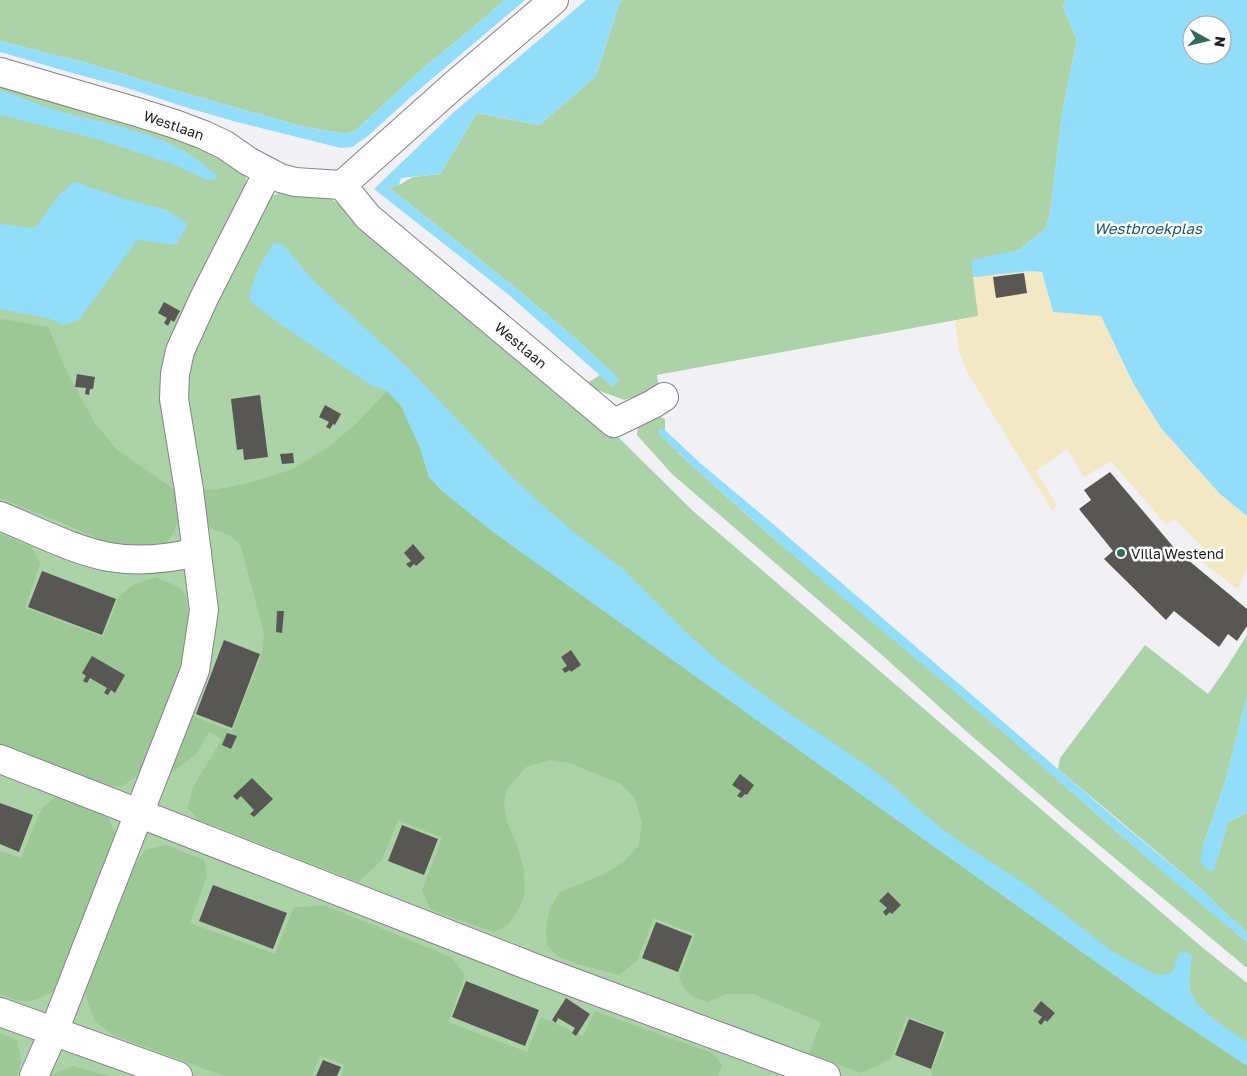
<svg xmlns="http://www.w3.org/2000/svg" width="1247" height="1076" font-family="'Golos Text',sans-serif">
<style>
.green{fill:#acd2a7}
.forest{fill:#9bc895}
.sand{fill:#f2e8c3}
.water{fill:#92defa;fill-rule:evenodd}
.building{fill:#595754}
.lines{fill:none;stroke-linecap:round;stroke-linejoin:round}
.minor-casing{stroke:#848488;stroke-width:30}
.minor{stroke:#fff;stroke-width:28}
.poi-dot{fill:#2e6d5b;stroke:#fff;stroke-width:2}
.labels{text-anchor:middle;dominant-baseline:central;stroke-width:5;stroke-linejoin:round;paint-order:stroke}
.street-label{font-size:14px;fill:#1f1f20;stroke:#fff}
.poi-label{font-size:14px;fill:#1f1f20;stroke:#fff;text-anchor:start}
.water-label{font-size:15px;font-style:italic;fill:#1a586c;stroke:#fff}
</style>
<rect width="100%" height="100%" fill="#f1f1f5"/>
<g class="green">
<path d="M0,0H505L463,36L429,63L356,130L346,134L300,126L167,88L84,62L50,54L0,41Z"/>
<path d="M623,0H1066L1063,7L1077,40L1062,115L1050,214L1046,228L1019,250L1000,255L978,316L657,375L659,389L624,400L584,385L600,375L613,387L619,379L576,339L512,285L388,187L399,185L413,177L440,174L477,113L539,125L596,76L619,4Z"/>
<path d="M0,81L169,130L243,171L247,181L248,192L184,369L265,202L274,195L286,190L328,197L340,205L399,252L609,428L693,511L1203,948L1247,983V1076H0Z"/>
<path d="M660,417L665,419V430L664,429L678,453L765,531L1022,748L1117,832L1211,912L1247,942V968L1070,821L966,731L882,655L672,474L637,435L638,423L641,420Z"/>
<path d="M1247,635V696L1226,779L1203,846L1214,869L1228,822L1247,813V932L1219,907L1207,894L1058,769L1060,758L1145,645L1208,694L1227,667Z"/>
</g>
<g class="forest">
<path d="M0,319L48,327L67,372L94,422L117,450L178,492L179,517L174,532L161,550L121,549L70,526L0,498Z"/>
<path d="M387,391L401,406L420,448L429,477L493,532L1159,1007L1247,1066V1076H933L931,1072L947,1032L907,1016L891,1059L861,1073L809,1054L821,1022L753,994H727L707,1002L693,997L684,989L679,977L695,934L654,918L637,961L619,975L577,964L558,956L547,945L546,930L550,908L560,892L604,874L625,861L639,845L642,823L635,798L621,784L569,763L551,760L526,767L507,789L504,805L507,822L518,848L524,871L525,893L519,909L507,926L494,932L431,910L422,890L442,838L398,820L382,860L359,882L199,820L188,808L192,789L222,739L209,732L196,754L173,772L170,769L175,749L184,738L193,716L232,731L262,653L264,634L241,546L229,535L201,524L199,489L215,490L253,482L293,469L331,445L356,424Z"/>
<path d="M0,534L32,547L40,564L25,608L103,637L119,597L133,585L155,577L179,587L186,597L188,619L182,666L147,757L135,778L122,786H105L0,745Z"/>
<path d="M58,795L106,814L116,835L56,990C46,995 34,1003 23,1001C15,1001 7,996 0,994V851L21,858L42,808Z"/>
<path d="M166,845L204,860L207,876L190,923L275,954L294,907L326,906L451,957L465,975L448,1022L527,1052L541,1017L583,1036L595,1011L712,1053L722,1065L718,1076H341L345,1065L320,1055L312,1076H224L113,1035L95,1021L88,1003L86,990L134,866L145,850Z"/>
<path d="M0,1033L17,1040L21,1062L17,1076H0Z"/>
<path d="M72,1066L110,1076H53L54,1074Z"/>
</g>
<path class="sand" d="M1029,271L1042,272L1053,312L1101,316L1133,383L1161,428L1220,494L1247,516V567L1238,589L1195,557L1204,549L1175,519L1166,525L1111,461L1084,477L1067,449L1036,471L1056,504L1053,512L968,374L959,351L955,321L978,316L973,277Z"/>
<g class="water">
<path d="M505,0H525L414,94L368,136L352,147L341,148L233,121L185,107L124,87L76,74L0,52V41L50,54L84,62L167,88L300,126L346,134L356,130L429,63L463,36Z"/>
<path d="M586,0H623L619,4L596,76L539,125L477,113L440,174L401,178L399,185L388,187L512,285L576,339L619,379L613,387L509,295L374,189L454,112Z"/>
<path d="M1066,0H1247V516L1220,494L1161,428L1133,383L1101,316L1053,312L1042,272L1029,271L973,277L971,260L1019,250L1046,228L1050,214L1062,115L1077,40L1063,7ZM1192,25H1222V55H1192Z"/>
<path d="M0,90C22,97 43,107 65,113C105,123 145,130 182,150C194,156 205,166 216,174V180H207L173,164L93,138L0,115Z"/>
<path d="M74,182L126,199L167,210L188,224L176,245L137,240L79,320L63,325L48,318L0,309V224L31,228L37,226L59,195Z"/>
<path d="M274,243L283,244L312,279L404,364L514,479L548,510L579,536L622,568L690,636L722,664L780,707L866,765L889,782L915,806L941,828L978,854L1027,885L1113,952L1155,974L1160,975L1168,974L1174,970L1177,958L1180,952L1188,953L1192,956C1191,968 1188,980 1191,992C1196,1010 1232,1032 1247,1042V1066L1159,1007L493,532L442,491L429,477L420,448L401,406L387,391L372,386L299,337L254,305L249,297C251,282 265,255 274,243Z"/>
<path d="M659,429L665,430L700,463L773,524L1115,818L1207,894L1219,907L1247,932V942C1149,863 1057,777 960,696C888,635 814,575 744,512C715,486 687,462 660,435L658,432Z"/>
<path d="M1247,696V813L1228,822L1214,870L1211,872L1200,863L1203,846L1226,779Z"/>
</g>
<g class="building">
<path d="M1024,273L1027,293L996,298L993,277Z"/>
<path d="M164,302L180,311L174,322L171,320L168,326L164,323L167,318L158,313Z"/>
<path d="M77,374L95,377L93,389H90L89,395L85,394L86,388L75,387Z"/>
<path d="M260,395L268,457L244,460L243,449L237,450L231,399Z"/>
<path d="M325,405L341,414L335,425L333,424L330,429L326,427L329,422L319,417Z"/>
<path d="M293,453L294,463L282,464L280,454Z"/>
<path d="M1110,472L1176,550L1247,609V626L1237,641L1228,634L1219,647L1174,611L1166,620L1104,559L1113,551L1079,509L1091,500L1084,490Z"/>
<path d="M413,544L425,558L416,566L414,564L410,568L406,564L411,561L404,553Z"/>
<path d="M42,571L116,599L102,635L28,607Z"/>
<path d="M277,611H284L282,633L276,632Z"/>
<path d="M224,640L260,654L232,728L196,714Z"/>
<path d="M571,650L581,665L571,672L570,670L565,673L562,669L567,666L561,657Z"/>
<path d="M92,656L125,675L115,693L111,690L108,695L104,693L107,688L90,678L87,683L83,681L86,676L82,673Z"/>
<path d="M227,733L237,736L231,749L222,745Z"/>
<path d="M740,774L754,785L747,795L745,794L741,798L737,796L741,791L732,785Z"/>
<path d="M252,778L273,799L254,817L250,814L254,810L241,796L237,800L233,796Z"/>
<path d="M0,803L33,815L19,852L0,844Z"/>
<path d="M402,825L438,839L424,875L388,861Z"/>
<path d="M213,885L287,913L273,949L199,921Z"/>
<path d="M888,892L901,905L892,914L890,912L886,916L883,912L887,908L879,901Z"/>
<path d="M656,922L692,936L678,972L642,958Z"/>
<path d="M466,981L539,1010L525,1046L452,1017Z"/>
<path d="M566,998L590,1014L576,1036L572,1033L575,1028L558,1018L556,1023L552,1020Z"/>
<path d="M1041,1001L1055,1013L1047,1022L1045,1020L1041,1025L1038,1022L1042,1017L1033,1011Z"/>
<path d="M909,1019L944,1032L931,1069L895,1055Z"/>
<path d="M323,1060L341,1067L337,1076H316Z"/>
</g>
<g class="lines">
<defs>
<g id="minor">
<path d="M0,72L137,112L175,124L204,135L225,145L248,161L280,178L295,182L342,185L453,86L554,0"/>
<path d="M342,185L368,217L614,423L653,404L664,397"/>
<path d="M0,516C35,530 72,550 109,557C138,562 168,559 197,552"/>
<path d="M0,759L545,972L826,1076"/>
<path d="M0,1012L178,1076"/>
<path d="M34,1076L54,1031L195,670L204,610L189,490L174,399L175,374L180,351L204,298L268,172"/>
</g>
</defs>
<use href="#minor" class="minor-casing"/>
<use href="#minor" class="minor"/>
</g>
<circle class="poi-dot" cx="1121" cy="553" r="5"/>
<g class="labels">
<g class="street-label">
<text transform="translate(174 125) rotate(19)">Westlaan</text>
<text transform="translate(521 345) rotate(40)">Westlaan</text>
</g>
<g class="poi-label">
<text x="1131" y="553">Villa Westend</text>
</g>
<g class="water-label">
<text x="1148" y="228">Westbroekplas</text>
</g>
</g>
<g transform="translate(1207 40) rotate(98)"><circle r="24" fill="#ffffff" stroke="#a5a5a6"/>
<path d="M0-4L9 19L0 12L-9 19Z" fill="#2e6d5b"/>
<text y="-8" font-size="14" font-weight="bold" text-anchor="middle" fill="#1f1f20">N</text>
</g>
</svg>
